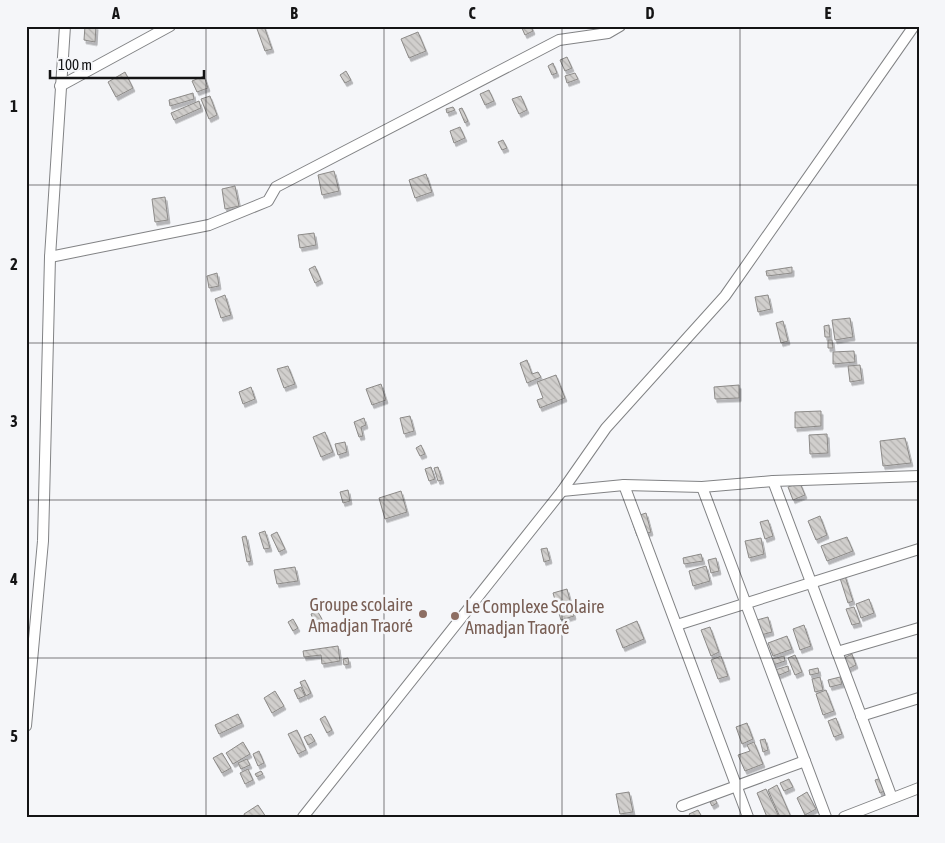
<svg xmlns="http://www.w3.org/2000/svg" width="945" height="843" font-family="'Asap Condensed',sans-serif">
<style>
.building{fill:url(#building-back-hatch);stroke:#8c8a88;filter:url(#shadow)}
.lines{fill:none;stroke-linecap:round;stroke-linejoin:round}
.minor-casing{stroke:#828385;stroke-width:12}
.minor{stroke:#fff;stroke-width:10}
.grid{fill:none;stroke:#141415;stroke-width:1;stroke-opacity:0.55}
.education-dot{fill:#8d6e63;stroke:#f5f6f9;stroke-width:2}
.labels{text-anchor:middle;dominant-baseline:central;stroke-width:5;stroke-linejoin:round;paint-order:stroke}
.education-label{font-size:18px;fill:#785e54;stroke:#f5f6f9;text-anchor:end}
.neatline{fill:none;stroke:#141415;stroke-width:2}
.grid-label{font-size:16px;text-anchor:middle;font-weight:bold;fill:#141415}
</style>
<defs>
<pattern id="building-back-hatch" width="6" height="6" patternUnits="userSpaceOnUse" patternTransform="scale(1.25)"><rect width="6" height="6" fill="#d1cfcd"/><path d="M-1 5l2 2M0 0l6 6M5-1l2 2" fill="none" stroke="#b3b1af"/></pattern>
<filter id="shadow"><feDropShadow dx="2" dy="3.5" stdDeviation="0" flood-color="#0004"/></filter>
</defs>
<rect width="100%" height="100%" fill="#f5f6f9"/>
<g class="building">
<path d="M85,26H96L95,42L84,40Z"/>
<path d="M256,26H264L272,49L265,51Z"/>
<path d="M521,26H531L533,31L525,35Z"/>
<path d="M418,32L426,51L409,58L401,39Z"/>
<path d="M567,57L572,68L565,71L560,60Z"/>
<path d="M553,63L557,73L552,75L548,66Z"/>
<path d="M346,71L351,80L345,83L340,75Z"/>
<path d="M125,72L133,88L116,97L108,82Z"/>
<path d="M575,73L578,79L567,83L565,76Z"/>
<path d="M204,76L208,88L197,92L192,81Z"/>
<path d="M489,90L494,101L485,105L480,94Z"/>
<path d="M193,93L194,99L170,106L169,100Z"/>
<path d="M210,96L217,115L209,119L201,99Z"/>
<path d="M521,96L527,110L519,114L512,99Z"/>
<path d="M199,101L201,108L174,120L171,113Z"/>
<path d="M453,107L455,110L447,113L446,109Z"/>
<path d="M462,108L468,121L465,123L459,109Z"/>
<path d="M460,127L465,138L454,143L450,131Z"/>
<path d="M503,140L507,148L502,150L498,142Z"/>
<path d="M334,171L339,191L322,195L318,175Z"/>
<path d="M426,174L432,192L415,198L409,180Z"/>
<path d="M235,186L239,206L225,209L222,189Z"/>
<path d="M165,197L168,220L155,222L152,199Z"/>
<path d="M314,233L316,245L300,248L298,235Z"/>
<path d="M315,266L321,280L315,283L309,269Z"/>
<path d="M792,267V273L767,276L766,271Z"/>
<path d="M217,273L219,286L209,288L207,276Z"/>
<path d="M225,295L231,315L221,318L215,299Z"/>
<path d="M768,295L771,309L758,312L755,297Z"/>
<path d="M850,318L853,337L835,340L832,320Z"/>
<path d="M783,321L788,341L781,343L776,323Z"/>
<path d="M829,325L830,337H825L824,326Z"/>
<path d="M828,340H832L833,348H828Z"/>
<path d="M854,351L855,362L833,364V352Z"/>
<path d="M527,360L532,374L538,372L541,377L527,383L520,363Z"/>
<path d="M860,365L862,380L850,382L848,366Z"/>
<path d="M288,366L295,384L284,388L277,369Z"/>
<path d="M556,375L565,398L540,408L537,400L543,398L537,382Z"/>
<path d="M381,384L386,400L372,405L366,389Z"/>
<path d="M739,385V398L715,399L714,387Z"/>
<path d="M251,387L255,399L243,404L239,392Z"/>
<path d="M821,411V426L795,428V412Z"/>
<path d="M410,416L414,431L404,434L400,418Z"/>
<path d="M364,418L366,425L361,427L363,436L359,437L354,422Z"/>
<path d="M325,432L333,452L321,457L313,437Z"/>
<path d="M827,434L828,453L810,454L809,435Z"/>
<path d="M905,438L911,463L883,466L880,441Z"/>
<path d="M345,442L347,452L338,455L335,444Z"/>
<path d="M421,445L425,454L420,456L416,448Z"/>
<path d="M431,467L435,479L429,481L425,469Z"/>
<path d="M438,467L442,480L438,481L434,468Z"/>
<path d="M800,483L805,495L793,500L788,487Z"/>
<path d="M348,490L350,501L343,503L340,492Z"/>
<path d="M401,491L407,512L385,519L379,498Z"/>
<path d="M646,513L651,532L637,536L631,518Z"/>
<path d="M820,516L827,535L816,540L808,521Z"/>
<path d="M768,520L773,536L765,539L760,522Z"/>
<path d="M265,531L270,548L264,549L259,533Z"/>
<path d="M277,532L285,549L279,552L271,535Z"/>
<path d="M246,536L251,561L247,562L242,537Z"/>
<path d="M847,537L853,551L827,561L821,546Z"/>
<path d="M761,538L764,554L749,558L745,541Z"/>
<path d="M547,548L550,560L544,562L541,549Z"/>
<path d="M701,554L703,561L684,564L683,558Z"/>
<path d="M716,558L719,571L711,573L708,560Z"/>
<path d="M706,566L710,581L693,586L689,571Z"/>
<path d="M295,567L298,581L277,584L274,570Z"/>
<path d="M844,573L853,601L848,603L839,575Z"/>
<path d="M567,589L574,616L561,620L553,593Z"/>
<path d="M869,599L874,613L861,618L856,604Z"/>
<path d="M854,607L860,623L852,625L846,609Z"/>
<path d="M318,612L324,623L316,627L311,614Z"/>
<path d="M768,617L772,632L761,635L757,620Z"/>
<path d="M293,619L298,628L293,631L288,622Z"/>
<path d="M637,621L644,639L623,648L616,630Z"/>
<path d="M804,625L811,646L800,650L793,629Z"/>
<path d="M710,627L719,652L711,656L701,630Z"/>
<path d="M787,636L792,649L773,656L768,643Z"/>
<path d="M338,646L340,661L322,664L321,655L304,657L303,651Z"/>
<path d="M852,654L856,665L848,669L844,658Z"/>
<path d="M795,655L802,672L795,675L788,658Z"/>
<path d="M721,656L728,676L718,679L711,660Z"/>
<path d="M784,656L785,661L773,665L772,659Z"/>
<path d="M348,658L349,664L344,665L343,659Z"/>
<path d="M788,666L789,671L777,676L775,670Z"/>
<path d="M818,668L819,673L810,675L809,670Z"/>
<path d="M820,677L823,690L815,692L812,679Z"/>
<path d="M840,677L842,684L830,687L828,680Z"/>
<path d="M305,680L311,693L306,696L300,682Z"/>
<path d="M301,687L305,696L298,699L294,690Z"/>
<path d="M826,690L834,711L823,715L816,694Z"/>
<path d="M275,691L284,706L272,713L264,698Z"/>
<path d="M238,714L242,723L219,734L215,725Z"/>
<path d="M325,716L332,730L327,733L320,719Z"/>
<path d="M836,718L842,734L834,737L828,721Z"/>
<path d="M747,723L753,739L742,744L736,727Z"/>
<path d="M297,730L306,750L298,754L288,734Z"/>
<path d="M311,734L315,741L308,745L304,737Z"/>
<path d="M765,739L768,750L763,752L760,740Z"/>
<path d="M243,742L250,754L233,764L226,753Z"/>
<path d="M754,742L763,764L745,771L738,755L750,751L747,745Z"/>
<path d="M259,751L264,763L258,766L253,754Z"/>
<path d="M222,753L231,768L222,773L213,758Z"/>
<path d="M247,759L250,765L241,769L238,763Z"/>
<path d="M248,769L253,780L245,784L240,773Z"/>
<path d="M261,771L263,774L257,777L255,774Z"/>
<path d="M882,778L887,790L880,793L875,780Z"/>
<path d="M789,779L793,787L784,791L780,783Z"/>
<path d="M777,785L791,817H780L768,790Z"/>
<path d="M766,789L779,817H767L757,793Z"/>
<path d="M629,792L633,812L620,814L616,794Z"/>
<path d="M807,792L816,809L805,815L797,798Z"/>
<path d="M715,799L717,803L712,806L710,802Z"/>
<path d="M258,805L266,817H245L244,814Z"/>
<path d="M698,810L702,817H691L689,814Z"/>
</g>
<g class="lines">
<defs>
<g id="minor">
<path d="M60,86L170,26"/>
<path d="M50,257L209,225L268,201L276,187L559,40L608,33L620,26"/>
<path d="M773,481L892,798"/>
<path d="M624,485L748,817"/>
<path d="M702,487L826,817"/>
<path d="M562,491L624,485L702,487L773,481L919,476"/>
<path d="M677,625L919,549"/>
<path d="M837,652L919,628"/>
<path d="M861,716L919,698"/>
<path d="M26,726L43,541L50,257L65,26"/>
<path d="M682,806L805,761"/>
<path d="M303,817L562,491L606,428L725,296L914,26"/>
<path d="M844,817L919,788"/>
</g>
</defs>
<use href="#minor" class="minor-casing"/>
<use href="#minor" class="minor"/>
</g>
<path class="grid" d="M206,26V817M384,26V817M562,26V817M740,26V817M26,185H919M26,343H919M26,500H919M26,658H919"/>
<g class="education-dot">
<circle cx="423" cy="614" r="5"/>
<circle cx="455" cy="616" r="5"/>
</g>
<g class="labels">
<g class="education-label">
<text x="413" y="604">Groupe scolaire<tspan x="413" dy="21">Amadjan Traoré</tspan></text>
<text x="465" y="606" text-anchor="start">Le Complexe Scolaire<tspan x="465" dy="21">Amadjan Traoré</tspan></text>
</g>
</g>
<rect width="945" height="843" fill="none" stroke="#f5f6f9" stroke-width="55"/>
<path d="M50 70v8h154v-8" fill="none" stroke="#141415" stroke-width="2.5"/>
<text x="58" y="70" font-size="15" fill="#141415" stroke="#f5f6f9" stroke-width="4" paint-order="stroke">100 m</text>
<rect x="28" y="28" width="890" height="788" class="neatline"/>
<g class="grid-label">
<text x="116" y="19">A</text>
<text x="294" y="19">B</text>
<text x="472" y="19">C</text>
<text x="650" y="19">D</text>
<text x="828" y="19">E</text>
<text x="14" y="112">1</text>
<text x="14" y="270">2</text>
<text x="14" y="427">3</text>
<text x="14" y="585">4</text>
<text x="14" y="742">5</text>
</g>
</svg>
